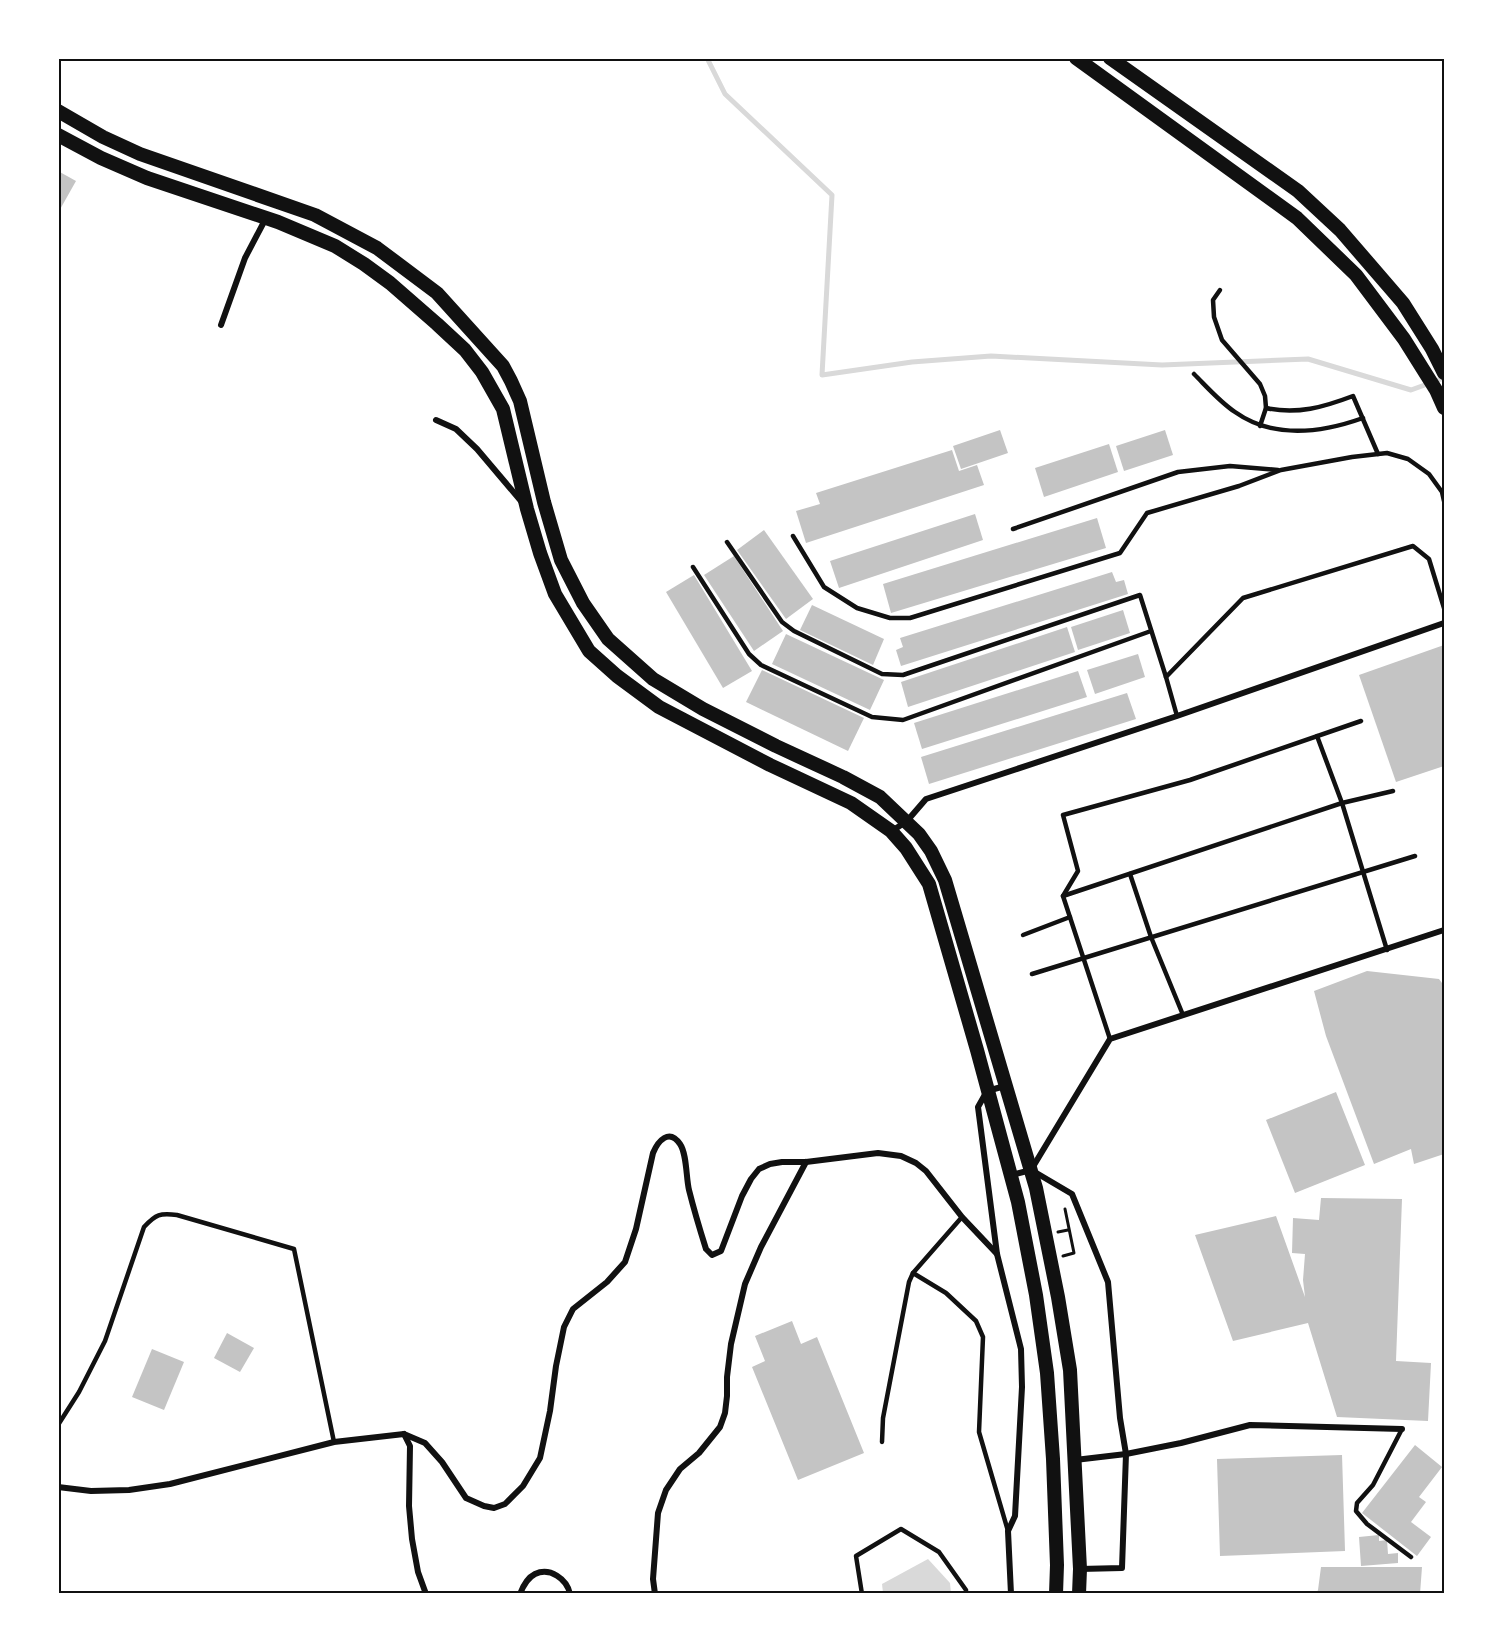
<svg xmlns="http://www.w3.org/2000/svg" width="1503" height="1652" font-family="Karla,sans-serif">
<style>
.water{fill:#d9d9d9}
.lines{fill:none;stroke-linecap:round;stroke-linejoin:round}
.stream{stroke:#d9d9d9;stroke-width:5}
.building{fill:#c4c4c4}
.path{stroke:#111;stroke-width:3}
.service{stroke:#111;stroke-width:4.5}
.minor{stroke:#111;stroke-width:6}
.primary{stroke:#111;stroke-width:14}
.neatline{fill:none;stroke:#111;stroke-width:2}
</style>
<rect width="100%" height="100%" fill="#fff"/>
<path class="water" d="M928,1559L950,1583L951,1593H883L882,1584Z"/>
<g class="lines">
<path class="stream" d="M707,58L725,94L832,195L822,375L912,362L991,356L1162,365L1308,359L1411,390L1444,378"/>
</g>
<g class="building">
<path d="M58,171L76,181L58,213Z"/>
<path d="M1000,430L1008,453L961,469L953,446Z"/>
<path d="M1165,430L1173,455L1124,471L1116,446Z"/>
<path d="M1109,444L1118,472L1044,497L1035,468Z"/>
<path d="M952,450L959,471L977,465L984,485L806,543L796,511L820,504L816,493Z"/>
<path d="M975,514L983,540L839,588L830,561Z"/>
<path d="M1097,518L1106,548L891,613L883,584Z"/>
<path d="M764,530L813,599L786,619L737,550Z"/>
<path d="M734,556L783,631L754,651L704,575Z"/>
<path d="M1112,572L1116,582L1124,580L1128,594L901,666L896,650L903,647L900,638Z"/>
<path d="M694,575L752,671L723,688L666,592Z"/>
<path d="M812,605L884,639L873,665L800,630Z"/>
<path d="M1123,610L1130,633L1078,650L1071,627Z"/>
<path d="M1067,627L1075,652L908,707L901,682Z"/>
<path d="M786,634L884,680L870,710L772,664Z"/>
<path d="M1444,645V766L1396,782L1359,675Z"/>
<path d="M1138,654L1145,677L1095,694L1087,670Z"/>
<path d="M762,670L864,718L848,751L746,702Z"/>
<path d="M1078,671L1087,697L922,749L914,723Z"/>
<path d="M1127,693L1136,719L929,784L921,757Z"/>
<path d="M1367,971L1439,979L1442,983L1444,984V1154L1414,1164L1411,1149L1374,1164L1326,1036L1314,991Z"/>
<path d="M1336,1092L1365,1165L1295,1193L1266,1120Z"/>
<path d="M1321,1198L1402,1199L1396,1361L1431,1363L1428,1421L1337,1417L1308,1323L1233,1341L1195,1235L1276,1216L1305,1297L1303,1280L1305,1254L1292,1253L1293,1218L1319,1220Z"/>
<path d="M792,1321L801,1344L817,1337L864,1453L798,1480L752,1367L765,1361L755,1336Z"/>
<path d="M227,1333L254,1348L240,1372L214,1358Z"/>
<path d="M152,1349L184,1362L164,1410L132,1397Z"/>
<path d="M1415,1445L1442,1467L1419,1497L1426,1502L1411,1522L1431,1537L1417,1556L1362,1513Z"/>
<path d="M1342,1455L1345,1551L1220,1556L1217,1459Z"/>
<path d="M1379,1535V1541L1387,1540L1388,1554L1398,1553V1563L1361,1566L1359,1537Z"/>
<path d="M1321,1567H1422L1420,1594H1316L1318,1590Z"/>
</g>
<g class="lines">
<g class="path">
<path d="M1058,1232L1068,1230"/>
<path d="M1063,1256L1074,1253L1065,1209"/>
</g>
<g class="service">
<path d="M1220,290L1213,300L1214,317L1222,340L1260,384L1265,396L1266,408L1260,426"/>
<path d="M1194,374C1207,387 1220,402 1235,412C1273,439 1321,433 1363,418"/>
<path d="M1266,408C1297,415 1324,407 1353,396L1378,454"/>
<path d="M1013,529L1178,472L1230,466L1278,470"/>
<path d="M793,536L824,587L857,608L890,618H910L1120,553L1147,513L1239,486L1281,470L1352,457L1387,453L1408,459L1429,474L1442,492L1444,501"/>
<path d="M727,542L782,622L794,631L882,674L903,675L1140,595L1166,677L1177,716"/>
<path d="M693,567L749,654L761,665L872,717L903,720L1151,631"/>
<path d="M1166,677L1243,598L1413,546L1429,559L1444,608"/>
<path d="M1317,736L1342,803L1387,950"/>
<path d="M1130,874L1151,937L1183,1015"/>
<path d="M1063,896L1342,803L1393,791"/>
<path d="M1023,935L1070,917"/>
<path d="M1032,974L1415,856"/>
<path d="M1110,1039L1063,896L1078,871L1063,815L1190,780L1361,721"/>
<path d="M913,1273L946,1293L976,1321L983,1337L979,1432L1008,1531"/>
<path d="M58,1425L79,1392L105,1341L144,1227C156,1214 160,1213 177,1215L294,1249L334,1442"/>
<path d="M1402,1429L1373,1485L1357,1503L1356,1511L1367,1524L1411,1557"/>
<path d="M882,1442L883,1418L909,1282L913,1273L962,1217"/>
<path d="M862,1594L856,1556L901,1529L939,1552L966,1590V1594"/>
</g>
<g class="minor">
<path d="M221,325L245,258L266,218"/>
<path d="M436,420L456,429L477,449L521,501"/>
<path d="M892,831L907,821L926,799L1177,716L1444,623"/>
<path d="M1005,1086L987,1091L978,1107L997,1254L1021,1349L1022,1387L1015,1516L1008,1531L1011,1594"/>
<path d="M1033,1171L1072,1194L1108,1282L1120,1418L1126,1454L1122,1568L1080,1569"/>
<path d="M1012,1175L1031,1170L1110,1039L1444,930"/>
<path d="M404,1434L410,1446L409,1506L412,1539L418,1572L426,1594"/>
<path d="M1075,1460L1126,1454L1181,1443L1250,1425L1402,1429"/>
<path d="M58,1487L91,1491L129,1490L170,1484L334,1442L404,1434L425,1443L442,1462L466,1498L484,1506L494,1508L505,1504L523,1486L540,1458L550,1411L556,1366L564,1327L573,1309L607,1282L625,1262L636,1229L653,1153C658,1141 669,1128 680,1144C687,1154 686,1178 689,1190C694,1210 700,1230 706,1249L712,1255L721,1251L742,1196L751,1179L759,1169L770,1164L782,1162H806L878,1153L901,1156L916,1163L926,1171L962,1217L997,1254"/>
<path d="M520,1594C523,1586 527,1578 535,1574C550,1567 567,1579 570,1594"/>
<path d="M655,1594L653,1579L658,1513L666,1490L680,1469L699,1453L720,1427L725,1413L727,1396V1377L731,1344L745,1284L761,1247L806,1162"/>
</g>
<g class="primary">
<path d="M1076,58L1297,218L1356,275L1404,339L1436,390L1444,408"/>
<path d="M1110,58L1298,191L1340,230L1403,303L1432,349L1444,373"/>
<path d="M58,111L103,137L140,154L315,215L377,248L437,293L503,366L511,381L520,401L544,502L561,560L583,603L608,639L653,679L703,709L776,746L843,777L880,797L919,834L931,851L945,880L1036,1188L1058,1297L1070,1370L1080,1569L1079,1594"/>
<path d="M58,135L101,158L147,178L278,222L335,246L364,264L390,283L437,324L465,350L482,372L503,409L527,509L540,553L555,594L589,651L617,676L659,707L770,765L851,803L891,831L906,848L929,884L977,1050L1018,1202L1036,1295L1047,1373L1053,1459L1057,1565L1056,1594"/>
</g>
</g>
<rect width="1503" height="1652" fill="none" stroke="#ffffff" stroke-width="120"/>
<rect x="60" y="60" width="1383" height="1532" class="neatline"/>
</svg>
